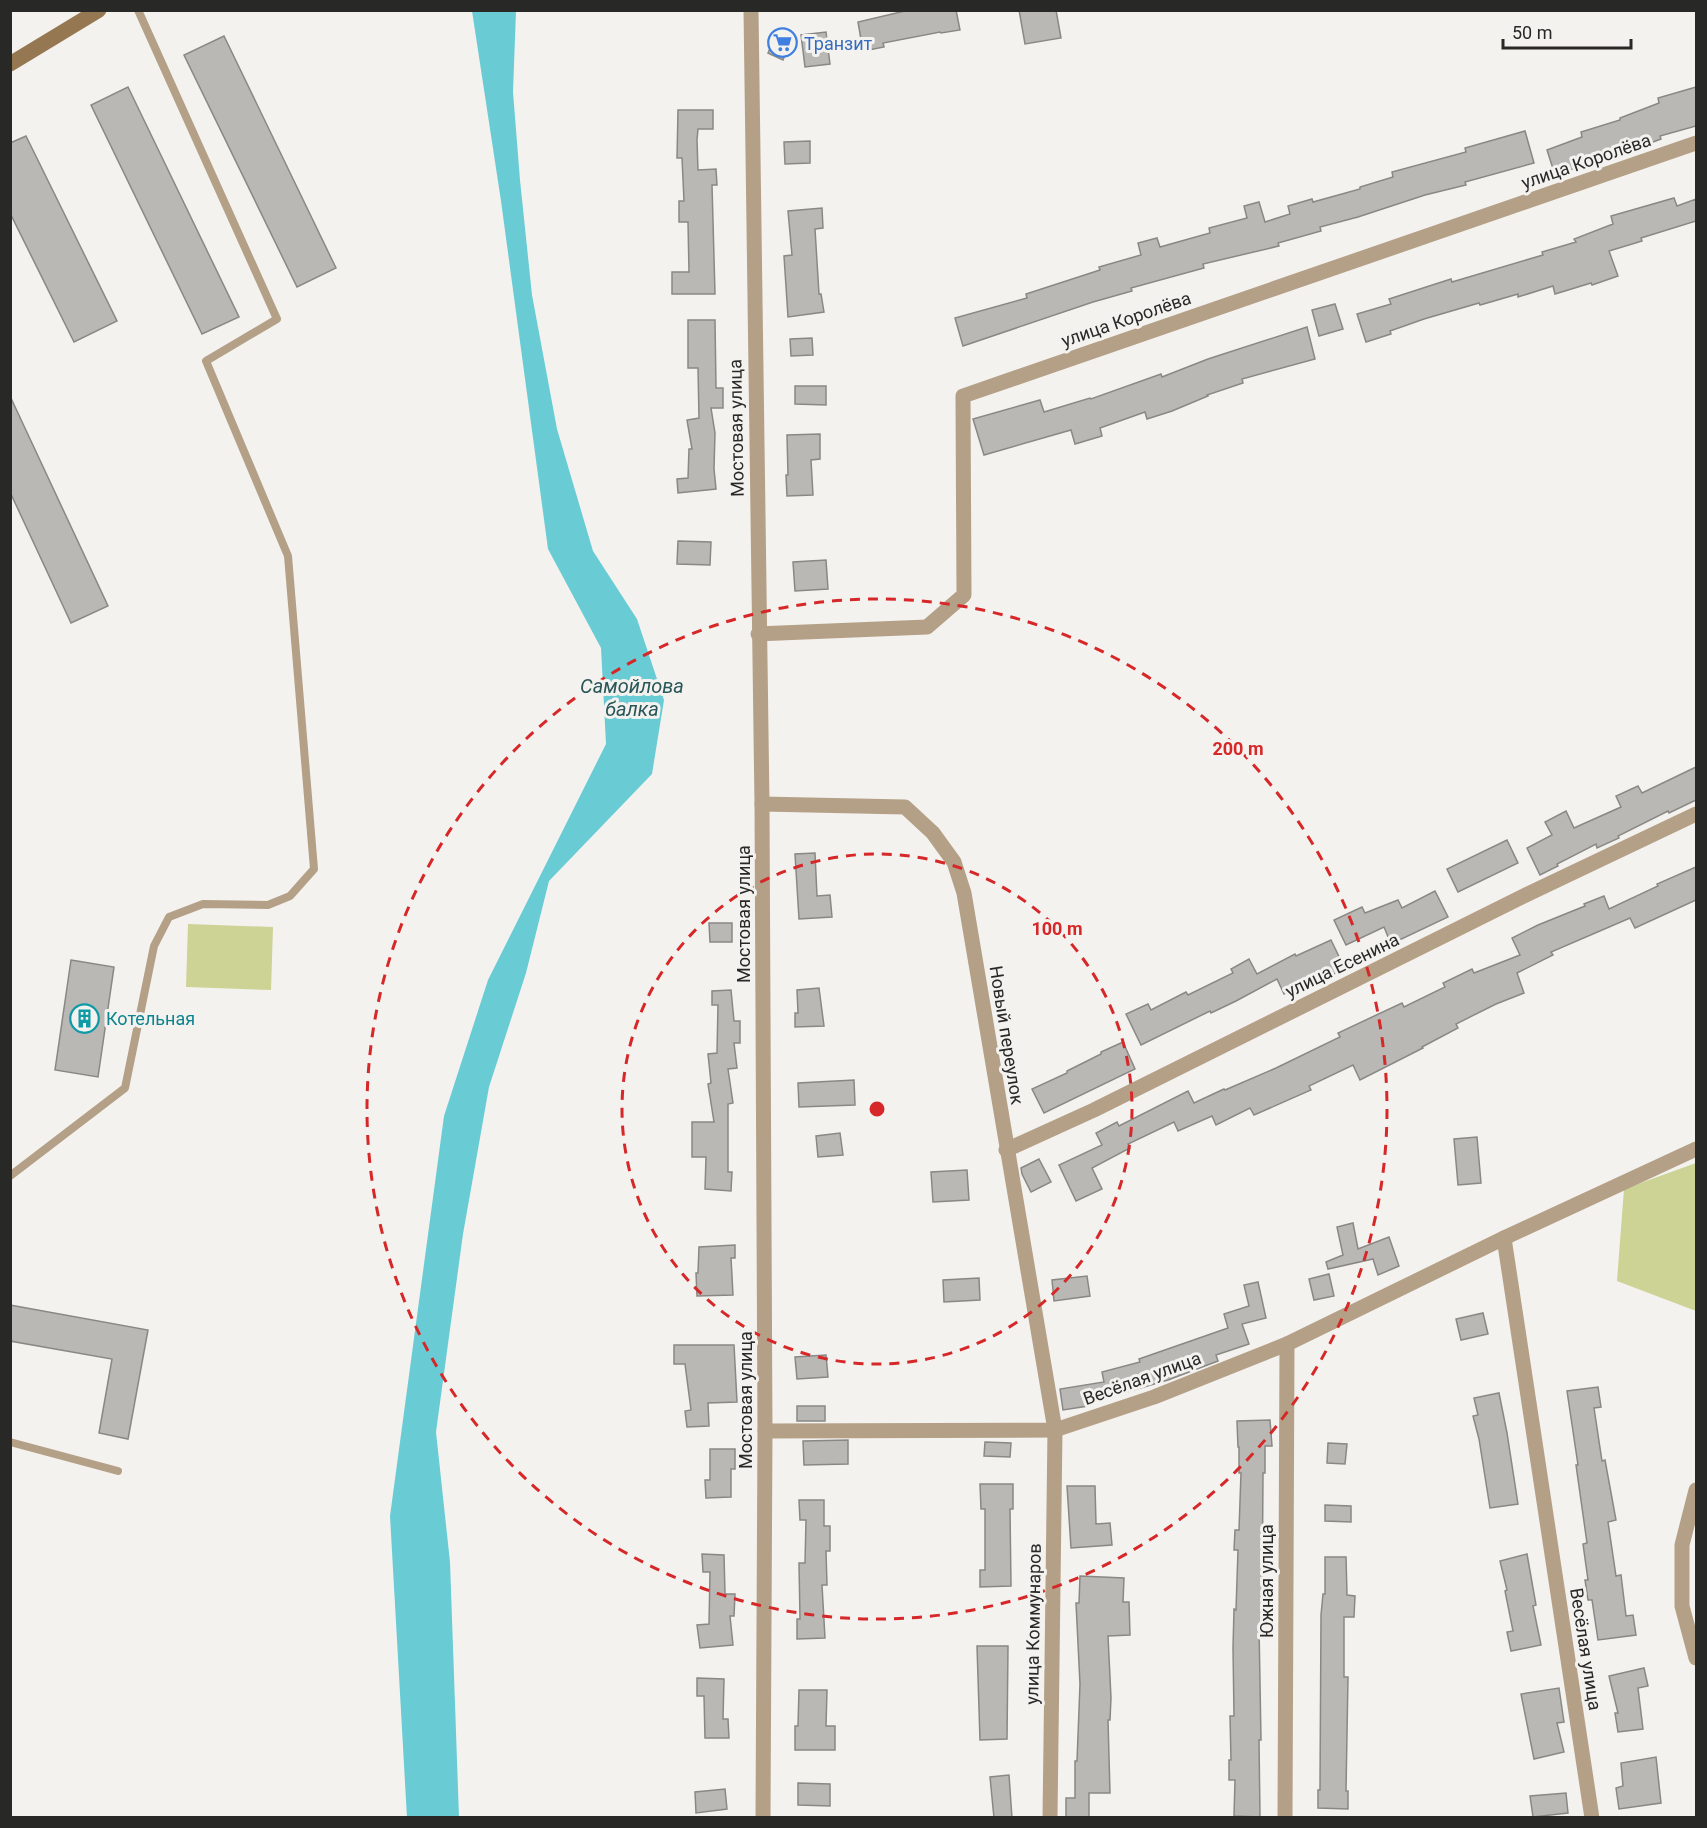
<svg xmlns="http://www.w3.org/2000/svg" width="1707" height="1828" font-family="Roboto,sans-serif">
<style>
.green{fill:#cdd295}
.water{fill:#69ccd5}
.building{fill:#b9b8b5;stroke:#898885;stroke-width:1.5}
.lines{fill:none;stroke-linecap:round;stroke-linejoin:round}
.service{stroke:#b4a087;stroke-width:8}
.minor{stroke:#b4a087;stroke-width:15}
.tertiary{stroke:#b4a087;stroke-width:15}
.secondary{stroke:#957752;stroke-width:15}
.ring{fill:none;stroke:#d62828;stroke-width:3;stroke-dasharray:10 8}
.labels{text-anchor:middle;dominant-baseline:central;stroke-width:6;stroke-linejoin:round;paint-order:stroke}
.shop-label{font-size:18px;fill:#366cbe;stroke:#f4f2ef;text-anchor:start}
.street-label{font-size:18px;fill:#282827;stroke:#f4f2ef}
.culture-label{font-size:18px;fill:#0d838f;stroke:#f4f2ef;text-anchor:start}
.water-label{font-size:20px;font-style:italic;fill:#295659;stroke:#f4f2ef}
.centre{fill:#d62828;stroke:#f4f2ef;stroke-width:3}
.ring-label{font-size:18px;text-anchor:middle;font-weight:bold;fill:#d62828;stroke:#f4f2ef;stroke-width:6;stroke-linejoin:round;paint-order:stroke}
</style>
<rect width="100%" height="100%" fill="#f4f2ef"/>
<g class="green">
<path d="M188,924L273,927L271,990L186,987Z"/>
<path d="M1696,1163V1311L1617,1281L1624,1189Z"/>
</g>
<path class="water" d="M472,11H516L513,92L520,180L532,295L557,429L593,551L637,619L664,700L652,774L549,881L526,973L489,1087L463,1234L436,1432L450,1562L459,1817L407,1818L390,1516L444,1116L488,980L606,744L601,648L548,549L501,201Z"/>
<g class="building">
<path d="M909,10H956L960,30L941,33L940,32L883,43L884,47L863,51L858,22Z"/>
<path d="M1019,10H1056L1061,38L1025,44Z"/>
<path d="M777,31L792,37L783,60L768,53Z"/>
<path d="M826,32L830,64L805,67L801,35Z"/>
<path d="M224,36L336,268L297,287L184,55Z"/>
<path d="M128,87L239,317L202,334L91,105Z"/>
<path d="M1696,87V126L1660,136L1661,139L1632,150V148L1579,165V167L1555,175L1547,150L1582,137L1581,132L1620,120V118L1659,103L1658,98Z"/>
<path d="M678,110H713V129H698L697,140L698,170L716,169L717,185H712L715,294H672V272H689L688,222H679V201H684L682,158H677Z"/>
<path d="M1525,131L1534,163L1465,182L1466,185L1425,195L1358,217L1320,227L1321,231L1278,243L1279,246L1203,264L1204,268L1131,288L1132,291L1093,302L963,346L955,318L1027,298L1026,294L1100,270L1099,267L1141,255L1138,243L1157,238L1160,247L1210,233L1209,228L1247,218L1244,206L1259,202L1265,222L1290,214L1288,206L1312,199L1313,202L1360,189V187L1393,177L1392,172L1466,152L1465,148Z"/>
<path d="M26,136L117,321L74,342L10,213V143Z"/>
<path d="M810,141V163L785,164L784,142Z"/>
<path d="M1674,198L1677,206L1696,199V221L1641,238L1642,241L1609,251L1618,276L1592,285L1591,283L1555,294L1553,286L1518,297V294L1480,305L1479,303L1424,319L1390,331L1391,334L1366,342L1357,314L1391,304L1389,299L1451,279L1452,282L1543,255L1542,252L1576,242L1574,239L1613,224L1611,216Z"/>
<path d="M822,208L823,228L815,229L819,294H821L824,312L788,317L784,256L792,255L788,211Z"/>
<path d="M1335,304L1343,329L1319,336L1312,310Z"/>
<path d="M688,320H715L716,388H723V408H711L715,433L714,469L716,489L678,493L677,479L688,478L689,449H692L687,420L699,418L698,368H688Z"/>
<path d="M1307,327L1315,359L1242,379L1243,383L1207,395L1208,396L1172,411L1147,419L1145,412L1100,428L1102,436L1075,444L1071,430L984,455L973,419L1040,400L1044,412L1090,398L1091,399L1161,374L1162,377L1208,359Z"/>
<path d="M812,338L813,355L791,356L790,339Z"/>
<path d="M795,386H826V405L795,404Z"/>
<path d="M10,396L108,606L71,623L10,492Z"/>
<path d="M820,434V459L811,460L813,495L787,496L786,475H788L787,435Z"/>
<path d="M678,541L711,542L710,565L677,564Z"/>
<path d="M826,560L828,589L795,591L793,562Z"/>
<path d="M1696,767V800L1669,813L1668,811L1618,836L1619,838L1597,848L1596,844L1557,864L1558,866L1540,875L1527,848L1552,835L1545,822L1566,811L1574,828L1621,807L1616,796L1638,786L1642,793Z"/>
<path d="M1507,840L1518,863L1458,892L1447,869Z"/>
<path d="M815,853L817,896L830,895L832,917L799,919L795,854Z"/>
<path d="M1696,867V900L1635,928L1630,918L1551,952L1553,955L1517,973L1524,993L1496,1004L1456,1024L1458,1028L1422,1047L1423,1048L1360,1080L1353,1065L1309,1086L1311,1090L1254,1115L1250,1108L1216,1125L1212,1116L1178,1131L1174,1122L1128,1144L1130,1148L1092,1168L1102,1189L1076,1201L1059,1165L1102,1145L1096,1133L1117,1122L1119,1126L1188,1091L1194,1103L1224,1089L1225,1090L1276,1068L1340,1037L1338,1033L1402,1003L1404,1007L1445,987L1443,983L1472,969L1474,973L1520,955L1512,938L1538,925L1585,906L1584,904L1604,896L1609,909L1658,886L1657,884Z"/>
<path d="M1435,891L1448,917L1391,944L1384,927L1346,945L1334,920L1362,907L1365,913L1398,900L1402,908Z"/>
<path d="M709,923H732V942H710Z"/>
<path d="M1331,940L1345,969L1321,980L1319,976L1284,994L1277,979L1236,1001L1211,1013L1210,1011L1141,1045L1126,1014L1148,1004L1151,1010L1186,992L1188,995L1233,973L1231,969L1249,959L1257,974L1295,954L1296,956Z"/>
<path d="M71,960L114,967L98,1077L55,1070Z"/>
<path d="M819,988L824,1026L795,1027V1013H798L797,990Z"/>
<path d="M731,990L734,1021H740V1043H734L737,1068L728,1069L733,1103L728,1104V1172H732L731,1191L705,1189L706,1157H692V1122H714L708,1084L711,1083L708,1054L717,1053L718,1005H712V991Z"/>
<path d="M1123,1042L1135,1069L1044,1113L1032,1089L1067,1073V1071L1101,1054V1052Z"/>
<path d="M854,1080L855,1105L799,1107L798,1083Z"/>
<path d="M840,1133L843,1155L818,1157L816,1136Z"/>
<path d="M1477,1137L1481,1183L1458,1185L1454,1139Z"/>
<path d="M1039,1159L1051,1182L1031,1192L1022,1174L1021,1168Z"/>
<path d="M967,1170L969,1200L933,1202L931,1172Z"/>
<path d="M1353,1223L1358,1249L1389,1237L1399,1266L1378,1275L1373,1259L1328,1269L1326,1262L1343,1255L1337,1227Z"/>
<path d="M735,1245V1258H731L733,1295L697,1296L696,1273H698L699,1247Z"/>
<path d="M1329,1274L1334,1296L1314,1300L1309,1279Z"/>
<path d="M1087,1276L1090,1296L1054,1301L1052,1280Z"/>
<path d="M979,1278L980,1300L944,1302L943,1280Z"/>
<path d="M1258,1282L1266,1318L1242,1324L1249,1344L1216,1355L1218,1361L1168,1380L1088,1403V1406L1063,1410L1060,1389L1104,1382L1102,1372L1140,1362L1139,1359L1228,1328L1224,1314L1249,1306L1244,1285Z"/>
<path d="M10,1305L148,1330L128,1439L99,1433L112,1359L10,1341Z"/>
<path d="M1483,1313L1488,1334L1461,1340L1456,1319Z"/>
<path d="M674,1345H734L737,1402L708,1403L709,1426L687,1427L685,1411L691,1410L685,1364H674Z"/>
<path d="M826,1355L828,1377L797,1379L795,1357Z"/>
<path d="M1598,1387L1601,1407L1594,1408L1602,1461L1605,1460L1616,1520L1608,1522L1616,1576L1621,1575L1626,1616L1633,1615L1636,1635L1598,1640L1592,1600H1588L1585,1580H1588L1583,1544L1587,1543L1576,1465H1578L1567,1391Z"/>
<path d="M1499,1393L1507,1433L1518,1504L1490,1508L1479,1439L1473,1416L1478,1415L1474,1398Z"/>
<rect x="797" y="1406" width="28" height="15"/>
<path d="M1270,1420L1272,1446H1265V1473H1263L1262,1626H1259L1261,1740H1259L1260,1817L1234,1816L1235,1780H1229V1760H1231L1230,1716H1234L1233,1648L1234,1609L1236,1610L1238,1550H1234L1235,1530H1239L1241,1473H1239V1447H1238L1237,1421Z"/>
<path d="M848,1440V1464L804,1465L803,1441Z"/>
<path d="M985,1442L1011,1443L1010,1457L984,1456Z"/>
<path d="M1328,1443L1347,1444L1345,1464L1327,1463Z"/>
<path d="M710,1449H735V1469H731V1497L706,1498L705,1480H710Z"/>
<path d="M980,1484H1013V1509H1010L1011,1586L980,1587V1570H985V1509H981Z"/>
<path d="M1067,1486H1095L1096,1524L1110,1523L1112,1545L1071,1548Z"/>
<path d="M799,1500H824V1526H830V1551H826L827,1585H822L825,1638L797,1639V1619H800L799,1563H805L806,1520H800Z"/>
<path d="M1325,1505L1351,1506V1522L1325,1521Z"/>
<path d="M702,1554L724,1555L725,1594H735L734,1616H730L733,1645L700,1648L697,1625L709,1624L710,1572H703Z"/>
<path d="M1527,1554L1536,1605L1533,1606L1541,1645L1511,1651L1507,1632L1513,1631L1505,1591L1507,1590L1500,1561Z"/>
<path d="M1325,1557H1346L1347,1595L1355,1596L1354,1617H1344V1677H1348L1346,1791H1348V1809L1318,1808V1790H1320L1321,1615L1323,1594H1325Z"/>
<path d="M1080,1576L1124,1578L1123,1602H1129L1130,1635L1108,1636L1111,1698L1110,1720H1108L1110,1793H1089V1818H1066V1798H1075V1761H1077L1080,1684L1076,1603H1079Z"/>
<path d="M977,1646H1008L1007,1739L980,1740Z"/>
<path d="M1644,1668L1648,1686L1638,1688L1643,1729L1618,1732L1615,1713H1618L1609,1676Z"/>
<path d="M697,1678L724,1679L723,1719H728L729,1738H705L704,1696H697Z"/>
<path d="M1559,1688L1564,1722L1557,1723L1564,1752L1534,1759L1521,1694Z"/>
<path d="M799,1690H827L826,1726H835V1750H795V1726H798Z"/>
<path d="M1656,1757L1661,1803L1619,1809L1616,1788L1623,1786L1621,1763Z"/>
<path d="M1009,1775L1012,1818H994L990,1777Z"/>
<path d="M798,1783L830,1784V1806L798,1805Z"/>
<path d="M725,1789L727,1809L696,1813L695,1792Z"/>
<path d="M1566,1793L1568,1813L1533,1817L1530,1796Z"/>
</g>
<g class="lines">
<g class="service">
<path d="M10,1176L125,1088L154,946L169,917L203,904L268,905L290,896L314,869L288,556L206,361L277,319L138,10"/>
<path d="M10,1442L118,1471"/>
</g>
<g class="minor">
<path d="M751,10L762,804L765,1431L763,1818"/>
<path d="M758,634L927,627L964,595L963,396L1696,143"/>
<path d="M762,804L905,807L933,833L954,862L964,893L1055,1430L1050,1818"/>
<path d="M1006,1150L1094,1110L1530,893L1696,814"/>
<path d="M1504,1238L1592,1818"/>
<path d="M765,1431L1055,1430L1154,1397L1287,1344L1504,1238L1696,1149"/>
<path d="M1285,1818L1287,1344"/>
</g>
<path class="tertiary" d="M1696,1490L1682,1545V1606L1696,1658"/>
<path class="secondary" d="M10,64L99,10"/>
</g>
<g class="ring">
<circle cx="877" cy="1109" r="255"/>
<circle cx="877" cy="1109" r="510"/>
</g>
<defs>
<symbol id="supermarket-ring" viewBox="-11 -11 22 22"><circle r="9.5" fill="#f4f2ef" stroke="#3f7fe0" stroke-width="1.5"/><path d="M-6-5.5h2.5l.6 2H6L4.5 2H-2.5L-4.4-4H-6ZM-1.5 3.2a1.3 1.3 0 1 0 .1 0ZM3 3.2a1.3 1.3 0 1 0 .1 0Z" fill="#3f7fe0"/></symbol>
<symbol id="building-ring" viewBox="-11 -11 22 22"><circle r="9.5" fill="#f4f2ef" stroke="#0f9aa8" stroke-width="1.5"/><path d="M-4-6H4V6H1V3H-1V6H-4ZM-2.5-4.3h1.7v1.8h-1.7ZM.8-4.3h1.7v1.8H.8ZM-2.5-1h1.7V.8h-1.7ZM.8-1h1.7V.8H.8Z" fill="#0f9aa8"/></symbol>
</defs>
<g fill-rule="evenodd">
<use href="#supermarket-ring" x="766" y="26" width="33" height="33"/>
<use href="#building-ring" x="68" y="1002" width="33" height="33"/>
</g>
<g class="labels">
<g class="shop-label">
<text x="804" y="43">Транзит</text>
</g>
<g class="street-label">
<text transform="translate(1586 161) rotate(-19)">улица Королёва</text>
<text transform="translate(1126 319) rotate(-19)">улица Королёва</text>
<text transform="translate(736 428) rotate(-91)">Мостовая улица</text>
<text transform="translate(743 914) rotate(-90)">Мостовая улица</text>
<text transform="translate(1342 965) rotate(-26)">улица Есенина</text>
<text transform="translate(1007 1035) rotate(81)">Новый переулок</text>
<text transform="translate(1142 1378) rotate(-20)">Весёлая улица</text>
<text transform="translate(745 1400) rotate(-90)">Мостовая улица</text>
<text transform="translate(1266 1581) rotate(-90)">Южная улица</text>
<text transform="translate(1033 1624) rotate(-89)">улица Коммунаров</text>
<text transform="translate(1586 1649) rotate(81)">Весёлая улица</text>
</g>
<g class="culture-label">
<text x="106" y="1018">Котельная</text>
</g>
<g class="water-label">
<text x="632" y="686">Самойлова<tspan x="632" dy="23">балка</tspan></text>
</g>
</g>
<circle cx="877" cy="1109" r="9" class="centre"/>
<g class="ring-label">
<text x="1238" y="755">200 m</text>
<text x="1057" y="935">100 m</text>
</g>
<rect width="1707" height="1828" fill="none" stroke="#282827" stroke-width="24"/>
<path d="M1503 39v9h128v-9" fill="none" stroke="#282827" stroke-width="3"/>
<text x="1512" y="39" font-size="18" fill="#282827" stroke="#f4f2ef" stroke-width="4.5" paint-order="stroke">50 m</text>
</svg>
